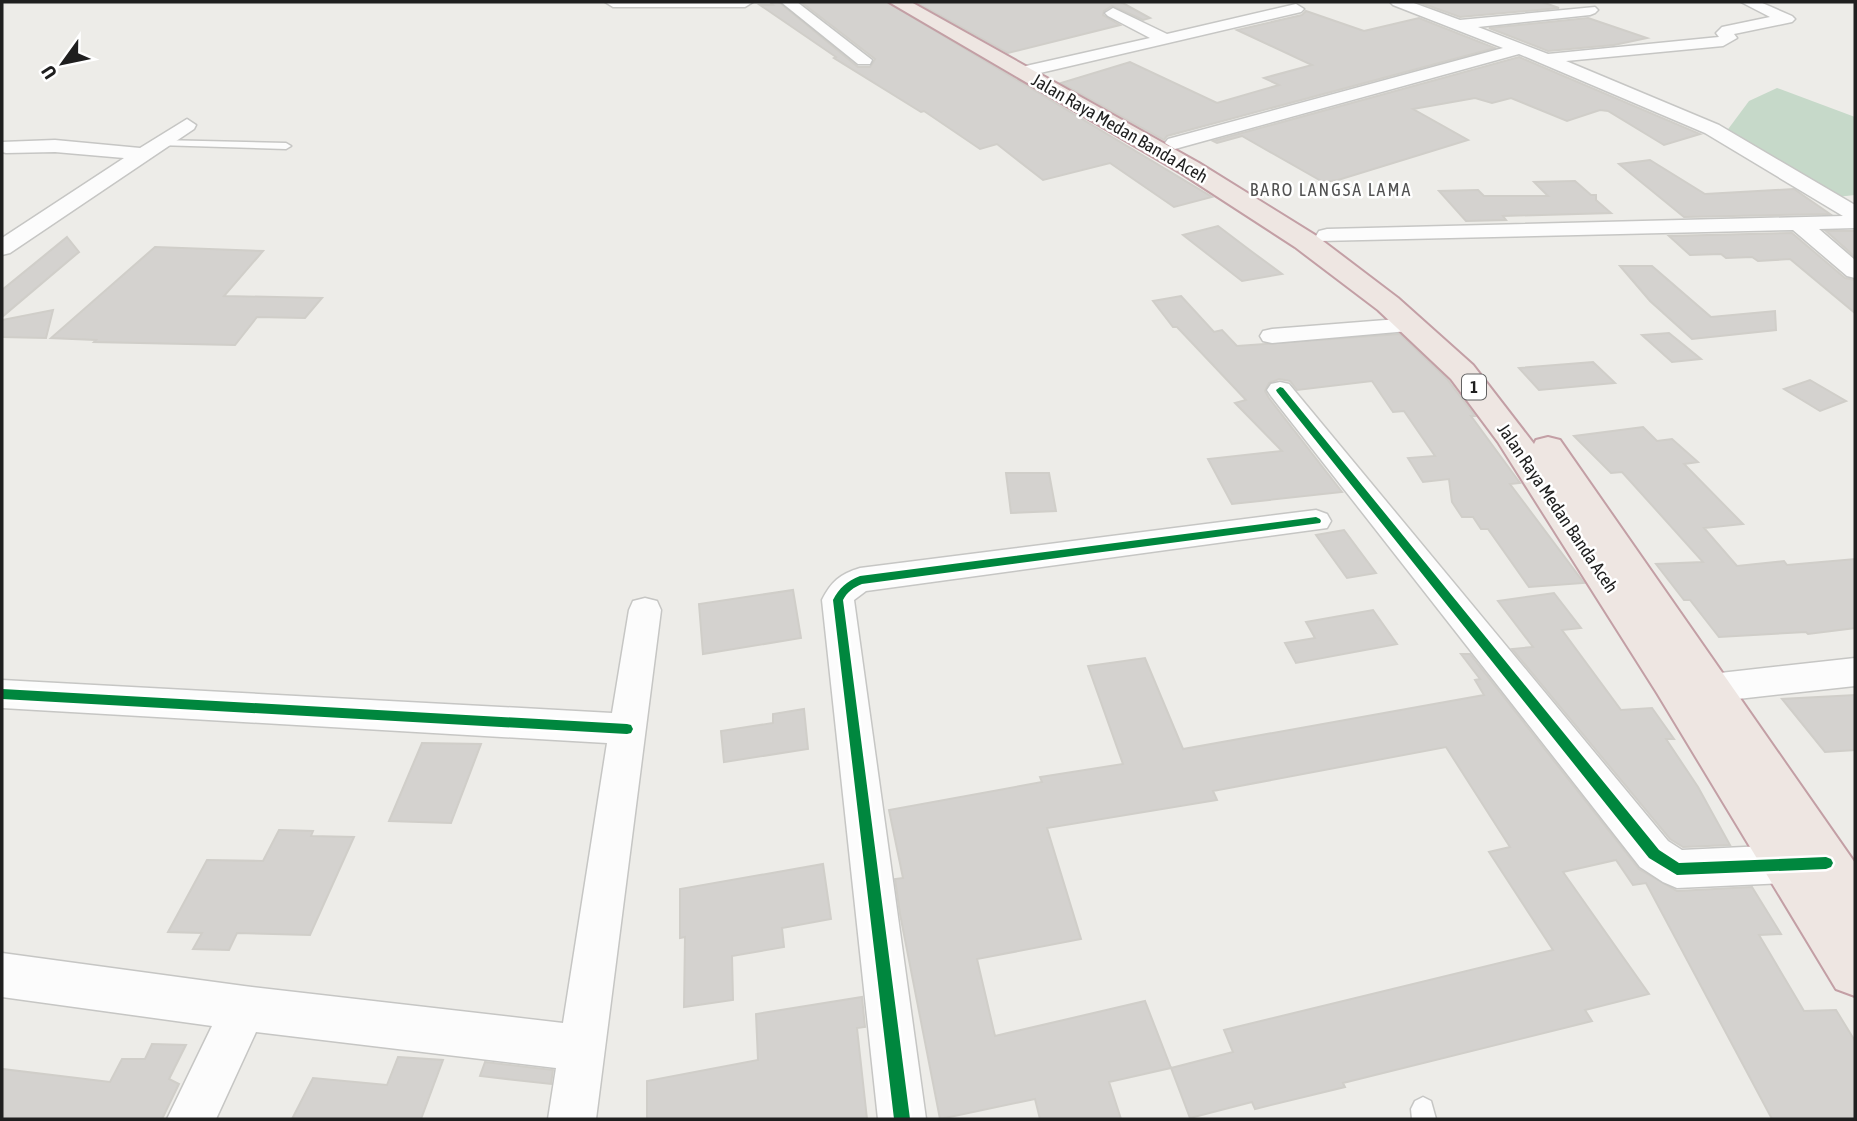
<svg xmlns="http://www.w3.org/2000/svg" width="1857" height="1121" font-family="'Asap Condensed',sans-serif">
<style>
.cemetery{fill:#c6d9c9}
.building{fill:#d4d2cf;stroke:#d0cec9;stroke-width:2;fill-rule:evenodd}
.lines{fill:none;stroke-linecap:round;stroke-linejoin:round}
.service-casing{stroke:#c6c6c4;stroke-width:3}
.minor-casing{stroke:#c6c6c4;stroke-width:3}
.trunk-casing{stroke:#c39fa5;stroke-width:4}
.service{fill:#fcfcfc;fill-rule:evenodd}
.minor{fill:#fcfcfc;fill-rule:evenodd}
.trunk{fill:#eee6e2;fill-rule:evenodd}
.cycleway-casing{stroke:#fff;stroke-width:5}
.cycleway{fill:#00873e;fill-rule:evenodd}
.labels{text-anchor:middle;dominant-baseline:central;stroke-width:5;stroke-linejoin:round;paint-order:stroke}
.shield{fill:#fff;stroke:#626262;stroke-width:2}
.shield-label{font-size:16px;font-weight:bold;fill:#1f1f1f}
.street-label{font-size:18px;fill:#1f1f1f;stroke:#fff}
.far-quarter-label{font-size:18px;letter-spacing:2px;fill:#525252;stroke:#fff}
</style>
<rect width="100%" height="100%" fill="#edece8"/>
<path class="cemetery" d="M1777,88L1855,117V195L1837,197L1726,132L1749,101Z"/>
<g class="building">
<path d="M770,2H779L858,67H870L875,59L801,2H887L1212,197L1174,207L1110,163L1043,180L997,144L980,149L924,111L921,112L834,58L836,57L760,5H773Z"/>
<path d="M916,2H1121L1150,18L1143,20L1112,6L1104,11L1103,15L1120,25L1008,53Z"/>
<path d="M1418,2H1542L1559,8L1460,17Z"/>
<path d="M1306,11L1364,31L1419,18L1495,48L1167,136L1164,140L1061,83L1130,62L1217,103L1279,85L1264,78L1312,65L1237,30L1302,15Z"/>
<path d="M1588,18L1647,38L1614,45L1548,51L1489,28Z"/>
<path d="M1519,57L1700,134L1664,145L1608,111L1600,110L1567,121L1511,98L1492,103L1475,98L1413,109L1468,140L1338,180L1323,182L1242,136L1217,143L1213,141Z"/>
<path d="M1650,160L1705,194L1794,189L1830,214L1684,217L1619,164Z"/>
<path d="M1575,181L1591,195H1596V200L1611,213L1503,216L1506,220L1466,221L1439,191L1478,190L1484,196H1548L1534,182Z"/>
<path d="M1218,226L1251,251L1282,274L1242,281L1183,235Z"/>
<path d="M1826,231H1855V257Z"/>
<path d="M1792,233L1845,278L1855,280V313L1790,259L1758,261L1752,257L1726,258L1721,254L1690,255L1669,236Z"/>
<path d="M67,237L79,252L2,317V290Z"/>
<path d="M155,247L263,251L224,296L322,298L305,318L257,317L235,345L94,342L96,340L51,338Z"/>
<path d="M1620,266H1652L1711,317L1775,311L1776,330L1692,339L1650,301Z"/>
<path d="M1181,296L1214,332L1222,330L1237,346L1400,334L1447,379L1475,416H1471L1520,483L1510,484L1584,583L1529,587L1488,529H1481L1473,517H1462L1452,502L1449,479L1423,482L1408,458L1435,456L1404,411L1393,412L1372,381L1297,390L1290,381L1279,379L1269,383L1265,391L1269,398L1342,492L1232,504L1208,459L1282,451L1235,403L1246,400L1177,327H1173L1153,301Z"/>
<path d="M53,310L46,338L2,337V320Z"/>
<path d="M1669,333L1701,359L1672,362L1642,335Z"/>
<path d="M1593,362L1615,383L1539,390L1519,368Z"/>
<path d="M1810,380L1846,401L1820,411L1784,389Z"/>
<path d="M1643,427L1657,441L1672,439L1698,462L1684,464L1743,524L1704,528L1737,566L1784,561L1787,565L1855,559V628L1808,634L1806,632L1719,637L1690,600H1684L1656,564L1703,562L1622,472L1611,473L1574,436Z"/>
<path d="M1006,473H1049L1056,511L1011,513Z"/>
<path d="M1344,530L1376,573L1347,578L1316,535Z"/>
<path d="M793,590L801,638L703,654L699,604Z"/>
<path d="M1554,593L1581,628L1562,630L1621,710L1652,708L1674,739H1666L1698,787L1730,845L1683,847L1670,839L1512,649L1533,647L1498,601Z"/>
<path d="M1373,610L1397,644L1296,663L1285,643L1315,638L1306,622Z"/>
<path d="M1461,654H1470L1639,869L1677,891L1752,887L1781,934L1759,935L1804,1011L1836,1010L1855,1041V1119H1772L1646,883L1633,885L1616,860L1563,872L1649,994L1585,1010L1592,1021L1343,1083L1345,1087L1255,1109L1252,1102L1190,1118L1171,1068L1109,1082L1121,1119H1040L1035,1099L940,1119L900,914L895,879L903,878L889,810L1042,782L1040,777L1123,764L1088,666L1145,658L1183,749L1484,695L1475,680L1480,679ZM1446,747L1510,847L1489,852L1553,950L1224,1030L1233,1052L1171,1068L1145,1001L995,1036L977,959L1081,939L1047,828L1217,800L1213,791Z"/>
<path d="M1855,695V750L1825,752L1782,699Z"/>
<path d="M804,709L808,749L724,762L721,731L773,723V714Z"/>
<path d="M422,743L481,744L451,823L389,821Z"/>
<path d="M279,830L313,831L311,836L354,837L310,935L237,933L229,950L193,949L202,933L168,932L207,860L263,861Z"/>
<path d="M823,864L831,919L782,928L784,947L732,956L733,1000L684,1007L685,937L680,938V889Z"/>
<path d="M862,997L865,1027L857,1028L867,1119H647V1081L758,1060L756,1014Z"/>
<path d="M152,1044L186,1045L169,1079L179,1084L162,1119H2V1069L110,1082L122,1059H145Z"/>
<path d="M398,1057L443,1060L421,1119H292L313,1078L387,1085Z"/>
<path d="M485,1062L553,1070L551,1084L480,1076Z"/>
</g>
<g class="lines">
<defs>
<g id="service">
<path d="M160,140L286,143L291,146L286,149L157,145V141Z"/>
<path d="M1423,1097L1431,1101L1436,1119H1412L1411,1109L1415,1101Z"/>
</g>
<g id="minor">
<path d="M605,2H753L745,7H613Z"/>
<path d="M781,2H797L872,60L870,64H858Z"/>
<path d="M1390,2H1411L1460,20L1595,7L1598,10L1595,13L1590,15L1478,27L1548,54L1719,37L1716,33L1722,27L1770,17L1741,2H1760L1792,16L1795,19L1792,22L1734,34L1737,38L1723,46L1566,61L1719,125L1855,205V228L1819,229L1855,260V278L1847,276L1793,230L1319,241L1316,236L1319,231L1327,229L1843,216L1705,133L1519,54L1182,147L1175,149L1165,143L1168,139L1503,48L1393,5Z"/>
<path d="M1296,4L1304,9L1301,12L1023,77L1014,72L1017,68L1150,38L1108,16L1105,13L1113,8L1167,34Z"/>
<path d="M187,119L196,125L194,129L10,253L2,255V238L124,158L55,152L6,153L2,152V142L55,140L140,148Z"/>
<path d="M1411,318L1420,320L1423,325L1420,330L1272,343L1263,341L1260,336L1263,331L1272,329Z"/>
<path d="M1280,382L1289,384L1668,841L1682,850L1805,844L1819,850L1825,863L1819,876L1805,882L1677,888L1663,882L1640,867L1271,396L1267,390L1271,384Z"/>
<path d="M1316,510L1327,514L1331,521L1327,528L866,591L854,600L926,1119H878L822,600C831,582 840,574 860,568Z"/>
<path d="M645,598L657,601L661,610L596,1119H548L556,1068L256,1032L216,1119H167L212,1026L2,997V953L244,986L563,1023L607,743L2,708V680L612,713L629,610L633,601Z"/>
<path d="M1855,658V686L1711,702L1699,698L1693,688L1699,678L1711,674Z"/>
</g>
<path id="trunk" d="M889,2H911L1199,163L1315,235L1398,298L1473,365L1534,444L1536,440L1548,437L1560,440L1855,863V996L1836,989L1657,693L1498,442L1451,379L1378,310L1295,247L1181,173Z"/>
</defs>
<use href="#service" class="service-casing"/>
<use href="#minor" class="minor-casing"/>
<use href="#trunk" class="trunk-casing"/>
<use href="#service" class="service"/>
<use href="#minor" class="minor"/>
<use href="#trunk" class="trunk"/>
<defs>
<g id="cycleway">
<path d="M1280,387L1283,388L1659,850L1679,863L1826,857L1831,859L1833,863L1831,867L1826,869L1677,875L1649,858L1277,392L1276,390Z"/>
<path d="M1316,517L1320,519L1321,521L1320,523L862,584C854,587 847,592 843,600L910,1119H894L833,600C839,588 847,581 860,576Z"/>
<path d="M2,689L627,724L631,725L633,729L631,733L627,734L2,699Z"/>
</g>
</defs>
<use href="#cycleway" class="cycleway-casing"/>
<use href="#cycleway" class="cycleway"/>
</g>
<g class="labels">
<rect class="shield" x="1462" y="374.5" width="24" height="25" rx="5"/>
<g class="shield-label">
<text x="1474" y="387">1</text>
</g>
<g class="street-label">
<text transform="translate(1120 128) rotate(30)">Jalan Raya Medan Banda Aceh</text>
<text transform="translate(1558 508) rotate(56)">Jalan Raya Medan Banda Aceh</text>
</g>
<g class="far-quarter-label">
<text x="1331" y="189">BARO LANGSA LAMA</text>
</g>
</g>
<rect width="1857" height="1121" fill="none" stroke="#1f1f1f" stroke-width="7"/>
<g transform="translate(63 63) rotate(237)" stroke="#ffffff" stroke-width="5" paint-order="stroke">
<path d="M0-5L12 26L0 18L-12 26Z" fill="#1f1f1f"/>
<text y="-10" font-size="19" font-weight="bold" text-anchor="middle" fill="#1f1f1f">U</text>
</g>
</svg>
